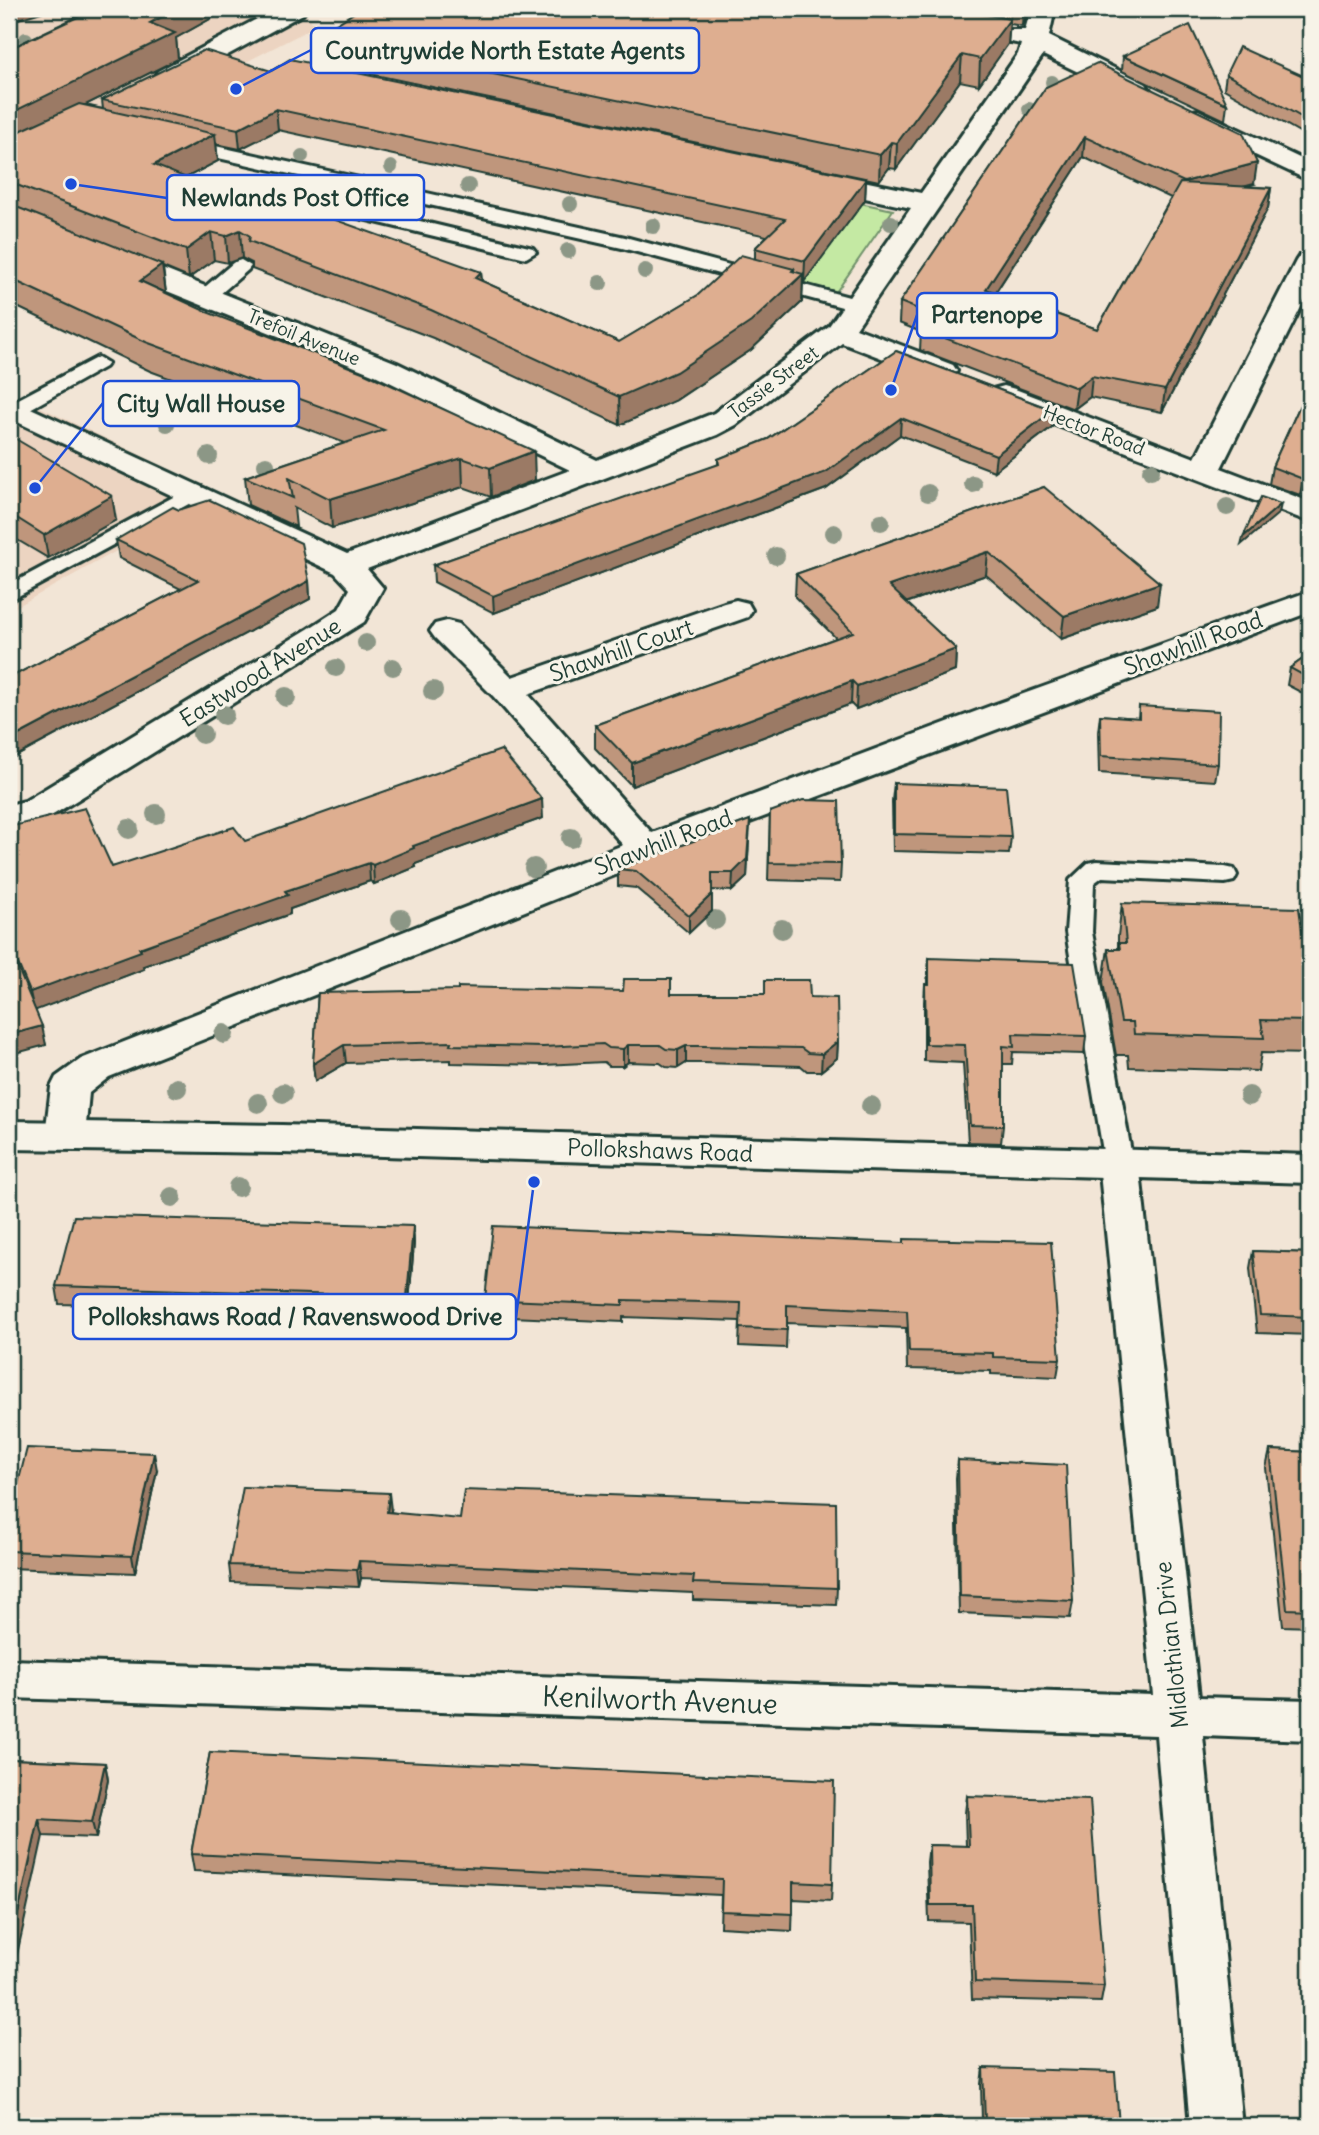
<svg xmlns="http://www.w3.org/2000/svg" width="1319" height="2135" font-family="Delius,sans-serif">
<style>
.built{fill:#ecd4c1}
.green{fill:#c4e9a3;stroke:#72936c;stroke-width:2}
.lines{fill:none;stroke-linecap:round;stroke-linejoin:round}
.service-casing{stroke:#1f3d34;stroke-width:6}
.minor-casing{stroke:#1f3d34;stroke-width:6}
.tertiary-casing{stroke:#1f3d34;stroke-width:6}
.primary-casing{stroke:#1f3d34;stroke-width:6}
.service{fill:#f7f3e8;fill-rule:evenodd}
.minor{fill:#f7f3e8;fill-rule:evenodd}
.tertiary{fill:#f7f3e8;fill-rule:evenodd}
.primary{fill:#f7f3e8;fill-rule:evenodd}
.rail{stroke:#1f3d34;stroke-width:3.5;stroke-dasharray:8 3.5;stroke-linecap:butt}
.tree{fill:#8c9786}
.wall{fill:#bf967c;stroke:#1f3d34;stroke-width:2;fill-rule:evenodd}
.shaded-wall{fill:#9b7a65;stroke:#1f3d34;stroke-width:2}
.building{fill:#deae90;stroke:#1f3d34;stroke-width:2}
.labels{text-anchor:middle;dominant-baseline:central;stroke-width:6;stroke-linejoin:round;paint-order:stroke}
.far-street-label{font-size:19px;fill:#1f3d34;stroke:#f7f3e8}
.street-label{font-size:23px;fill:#1f3d34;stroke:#f7f3e8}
.near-street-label{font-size:28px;fill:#1f3d34;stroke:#f7f3e8}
.leader{fill:none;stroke:#1d4ed8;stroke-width:2.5}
.callout-dot{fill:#1d4ed8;stroke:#f7f3e8;stroke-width:2.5}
.callout{fill:#f7f3e8;stroke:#1d4ed8;stroke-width:2.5}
.callout-label{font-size:24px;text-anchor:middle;font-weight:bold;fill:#1f3d34}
</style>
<rect width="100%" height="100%" fill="#f2e5d6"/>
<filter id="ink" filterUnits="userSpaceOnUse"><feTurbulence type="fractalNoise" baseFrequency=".0143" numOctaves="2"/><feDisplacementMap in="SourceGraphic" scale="14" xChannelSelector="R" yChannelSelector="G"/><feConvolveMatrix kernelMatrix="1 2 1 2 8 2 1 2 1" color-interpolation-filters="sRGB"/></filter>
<g filter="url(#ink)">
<g class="built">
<path d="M39,9H300L316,26L9,184V22Z"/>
<path d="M9,392L213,490L145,535L9,611Z"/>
</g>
<path class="green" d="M817,194L893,210L834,295L751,273L780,239L828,249L854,214Z"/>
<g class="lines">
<defs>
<g id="service">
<path d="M184,139L625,237L864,301L867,305L857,311L622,248L178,149L175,145Z"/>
<path d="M261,183L533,248L536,252L526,258L254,193L252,189Z"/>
<path d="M241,260L251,266L248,270L212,301H198L195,297L198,293L234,262Z"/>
<path d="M98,357L108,363L105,367L21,414L9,415V404Z"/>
<path d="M190,488L198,489L201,494L198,499L9,601V585Z"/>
<path d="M1097,861L1225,867L1234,869L1237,875L1234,881L1225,883L1102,877L1094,883L1092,932L1133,1163L1129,1170L1119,1173L1109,1170L1105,1163L1066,932L1070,880L1088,863Z"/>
</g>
<g id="minor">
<path d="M1031,9H1055L1049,36L1146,84L1150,90L1146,96H1128L1043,55L856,328L953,365L957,371L953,377L942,380L931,377L842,343L736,425L717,435L367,569L383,588L364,622L48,818L9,827V805L25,801L308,629L339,609L350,589L335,573L9,418V398L347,554L570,470L375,375L105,266L101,260L105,254L115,251L125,254L397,363L597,460L714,413L829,326L911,208L805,185L801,179L805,173L815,171L921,193L1018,54L1021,44L1001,40L997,35L1001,30H1025Z"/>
<path d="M1198,110L1310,163V181L1189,124L1185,118L1189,112Z"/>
<path d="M1310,252V289L1221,468L1310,502V522L993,401L989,395L993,389L1004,386L1015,389L1195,458L1296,261L1300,255Z"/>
<path d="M1310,591V612L713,836L109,1077L89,1093L85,1135L79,1145L65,1149L51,1145L45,1135L51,1087L56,1077L81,1059L623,845L494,697L435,638L430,631L435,624L447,621L459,624L512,677L724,603L736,600L748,603L752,610L748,617L528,694L652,833L993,705Z"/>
<path d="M1119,1149L1133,1153L1139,1163L1199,1697L1310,1700V1740L1203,1736L1242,2126H1190L1156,1735L9,1698V1660L1153,1695L1099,1163L1105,1153Z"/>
</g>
<path id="tertiary" d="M9,1121L282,1125L1310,1155V1183L282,1153L9,1149Z"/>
<path id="primary" d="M276,9H307L303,14L176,83H158L154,77L158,71Z"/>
</defs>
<use href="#service" class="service-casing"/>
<use href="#minor" class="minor-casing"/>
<use href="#tertiary" class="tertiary-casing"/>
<use href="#primary" class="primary-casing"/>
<use href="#service" class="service"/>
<use href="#minor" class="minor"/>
<use href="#tertiary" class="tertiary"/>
<use href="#primary" class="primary"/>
<path class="rail" d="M1289,9L1310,23"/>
</g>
<g class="tree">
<circle cx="26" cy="39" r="7"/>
<circle cx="1052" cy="82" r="7"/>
<circle cx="1029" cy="109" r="7"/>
<circle cx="302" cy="156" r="7"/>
<circle cx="391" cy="167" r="7"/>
<circle cx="468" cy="186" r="8"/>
<circle cx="570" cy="204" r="8"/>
<circle cx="891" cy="223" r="8"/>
<circle cx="653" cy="226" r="8"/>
<circle cx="568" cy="251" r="8"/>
<circle cx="645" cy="271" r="8"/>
<circle cx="600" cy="283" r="8"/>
<circle cx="167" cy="424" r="8"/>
<circle cx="209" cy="456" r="9"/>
<circle cx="266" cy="465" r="9"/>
<circle cx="1151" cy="471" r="9"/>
<circle cx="973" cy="484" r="9"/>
<circle cx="928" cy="493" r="9"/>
<circle cx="1227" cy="507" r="9"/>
<circle cx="881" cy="522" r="9"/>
<circle cx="834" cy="533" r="9"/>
<circle cx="776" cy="556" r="9"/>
<circle cx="366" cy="643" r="9"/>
<circle cx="393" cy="667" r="9"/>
<circle cx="336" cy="668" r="9"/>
<circle cx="433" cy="691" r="10"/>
<circle cx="286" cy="697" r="10"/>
<circle cx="224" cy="715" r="10"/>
<circle cx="202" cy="734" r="10"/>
<circle cx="156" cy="814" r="10"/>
<circle cx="129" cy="829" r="10"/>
<circle cx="571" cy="838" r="10"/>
<circle cx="534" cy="868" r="10"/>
<circle cx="401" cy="919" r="10"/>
<circle cx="715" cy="920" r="10"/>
<circle cx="782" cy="929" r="10"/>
<circle cx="224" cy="1034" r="10"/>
<circle cx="177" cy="1088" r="10"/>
<circle cx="283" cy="1093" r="10"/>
<circle cx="1249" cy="1096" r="10"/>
<circle cx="258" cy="1103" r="10"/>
<circle cx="871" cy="1106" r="10"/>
<circle cx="238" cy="1187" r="10"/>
<circle cx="172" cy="1197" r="10"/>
</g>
<g class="wall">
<path d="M89,9H228L176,38L178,59L85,105L103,109L102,100L271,71L866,179L865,200L803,282L802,302L751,350L676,400L620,425L433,338L252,269V263L242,258L228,263L214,260L189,278L163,267L166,293L535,480L491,497L463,487L332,528L294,508L296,527L248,505L245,477L345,443L150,371L9,303V49L89,11ZM278,130L767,236L755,248V258L698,295L619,342L482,281L481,272L253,205L185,178L218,161L216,144L240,149Z"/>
<path d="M360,9H1029L1022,26L1010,24L1008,44L979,85L960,81L896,169L889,168L879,181L318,63L316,37Z"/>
<path d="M1123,56L1227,104L1225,120L1122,71Z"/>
<path d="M1226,74L1310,79V138L1224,89Z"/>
<path d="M1046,87L1254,184L1244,186L1271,188L1268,208L1162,412L1090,397L1074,409L920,350L921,332L899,323L900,302ZM1083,157L1171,198L1097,329L996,292Z"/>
<path d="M896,351L1053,410L1052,427L994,471L900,435L826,489L494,613L434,582L433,565L718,465V459L768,439Z"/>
<path d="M1310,383V487L1300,495L1269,484L1272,467Z"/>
<path d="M9,435L116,520L48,558L9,535Z"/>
<path d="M1044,487L1157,606L1061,639L986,575L906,603L956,649L955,671L856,709L851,704L632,786L595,748V725L836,638L795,597L796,574Z"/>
<path d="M116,540L309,581L310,599L9,760V678L181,589L119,558Z"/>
<path d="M1310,654V697L1287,685L1290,668Z"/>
<path d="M1139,706L1218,764L1215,781L1099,773L1098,732L1100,715L1138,718Z"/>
<path d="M894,783L1011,837L1009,854L893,851L892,801Z"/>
<path d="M770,812L841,864L840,882L768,880Z"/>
<path d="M543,818L415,864L416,867L374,884L370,881L290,909V914L143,966L144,969L35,1010L46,1045L9,953V827L112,867L245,841Z"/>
<path d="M750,820L747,877L732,891L712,890V911L689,933L636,888L618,886V869Z"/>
<path d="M1122,903L1303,937H1310V1054L1261,1053L1258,1071L1129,1067L1128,1055H1116L1103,982L1108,949H1118V936Z"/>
<path d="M929,958L1086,1036L1084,1054L1013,1052L1012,1064H1003V1126L1001,1143L968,1142L963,1063L924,1061V1002L925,984H927Z"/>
<path d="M318,993L671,994L810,997L838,1041L837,1058L821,1071H807L801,1066L703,1063H686L678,1068L666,1067L660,1063L628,1062L623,1066H609L604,1062L544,1065L451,1063V1060L346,1063L315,1081L313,1064Z"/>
<path d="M413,1226L414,1243L408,1314L59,1304L56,1286Z"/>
<path d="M904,1243L1060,1359L1057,1377L991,1374V1371L907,1369L906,1328L787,1323L786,1348L739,1346L740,1321L623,1317V1322L486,1316L485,1299Z"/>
<path d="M1253,1251L1310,1253V1335L1257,1333L1250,1268Z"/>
<path d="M1270,1450L1310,1452V1627L1283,1626L1266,1468Z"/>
<path d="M958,1460L1073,1601L1070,1618L959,1613L956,1478Z"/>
<path d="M157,1470L135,1573L9,1568V1519Z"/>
<path d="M391,1510L390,1512L837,1588L836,1605L693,1600V1593L361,1578L359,1587L231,1582L229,1565Z"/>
<path d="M210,1752L832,1884L831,1901L793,1899L792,1931L720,1927L721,1895L194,1871L191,1854Z"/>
<path d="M9,1759L105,1763L108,1780L96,1838L43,1836Z"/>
<path d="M967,1796L1104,1986L1101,2002L972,1999L969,1922L929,1921L927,1862L929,1845L966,1846L965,1813Z"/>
<path d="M1306,1826H1310V1921L1302,1842Z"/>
<path d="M983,2068L1119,2126H886L887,2117L982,2121L981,2084Z"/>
</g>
<g class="shaded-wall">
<path d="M9,9H51L9,22Z"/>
<path d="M177,9H228L176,38L178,59L9,143V114L150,23Z"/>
<path d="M1023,9H1029L1022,26Z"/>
<path d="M1010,19L1008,44L979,85L980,59Z"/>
<path d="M962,55L960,81L896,169L897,143Z"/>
<path d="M276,109L278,130L240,149L238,129Z"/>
<path d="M215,134L218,161L157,193L154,165Z"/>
<path d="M1085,137L1083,157L984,310L986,289Z"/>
<path d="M891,142L889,168L879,181L880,155Z"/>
<path d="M1257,163L1254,184L1182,203L1184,182Z"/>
<path d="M866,179L865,200L804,282L805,261Z"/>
<path d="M1271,188L1268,208L1162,412L1165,390Z"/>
<path d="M240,230L242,258L228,263L226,236Z"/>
<path d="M211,232L214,260L189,278L186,250Z"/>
<path d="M162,265L166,293L140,281Z"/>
<path d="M794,269V283L803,274L802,302L751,350L676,400L620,425L619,397L792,271Z"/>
<path d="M481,272L483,300L475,278Z"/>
<path d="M1092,376L1090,397L1074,409L1077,388Z"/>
<path d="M1053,410L1052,427L994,471L996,455Z"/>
<path d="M901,418L900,435L826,489L494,613L493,596Z"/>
<path d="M534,451L535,480L491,497L490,468Z"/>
<path d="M462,458L463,487L332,528L330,499Z"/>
<path d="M1310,472V487L1300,495L1303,479Z"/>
<path d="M112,496L116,520L48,558L44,535Z"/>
<path d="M1281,504L1279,513L1241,545L1243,537Z"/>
<path d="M988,552L986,575L888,609L889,586Z"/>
<path d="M309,581L310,599L9,760V740Z"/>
<path d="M1160,583L1157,606L1061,639L1064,616Z"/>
<path d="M956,649L955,671L856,709L857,686Z"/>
<path d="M852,681L851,704L632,786V763Z"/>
<path d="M542,799L543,818L415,864L416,867L374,884L373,865L413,846Z"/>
<path d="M750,820L747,877L732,891L733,873Z"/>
<path d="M369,863L370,881L290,909V914L143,966L144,969L34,1011L30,992L285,891Z"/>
<path d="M712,894V911L689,933V916Z"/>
<path d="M42,1026L46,1045L9,1055V1035Z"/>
<path d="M838,1041L837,1058L821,1071L822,1054Z"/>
<path d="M344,1045L346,1063L315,1081L313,1064Z"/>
<path d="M628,1045V1062L623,1066V1049Z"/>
<path d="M686,1046V1063L678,1068V1050Z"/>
<path d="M413,1226L414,1243L408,1314L407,1297Z"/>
<path d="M154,1453L157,1470L135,1573L132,1556Z"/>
<path d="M389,1493L391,1510L389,1529L387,1512Z"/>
<path d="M359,1561L361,1578L359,1587L357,1570Z"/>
<path d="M105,1763L108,1780L96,1838L92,1822Z"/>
<path d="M39,1819L43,1836L9,1991V1954Z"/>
</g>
<g class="building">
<path d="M92,9H177L150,23L175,33L9,114V49L93,10Z"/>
<path d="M360,9H954L1010,19L980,59L962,55L897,143L891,142L880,155L316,37Z"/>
<path d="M1190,25L1227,104L1123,56Z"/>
<path d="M1239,47L1310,79V122L1226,74Z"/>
<path d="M204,50L271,71L290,59L866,179L805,261L755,248L785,219L276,109L238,129L102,100Z"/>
<path d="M1097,63L1243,133L1257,163L1184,182L1085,137L986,289L1097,329L1180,183L1271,188L1165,390L1092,376L1077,388L921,329L938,317L900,302L1046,87Z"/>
<path d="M79,104L215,134L154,165L253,205L268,202L273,210H288L293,206L308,210L481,272L475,278L619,342L698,295L741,255L794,269L792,271L803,274L751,322L676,372L619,397L431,310L249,241L250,236L240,230L226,236L211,232L186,250L9,182V136Z"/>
<path d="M9,204L162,265L140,281L207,312L365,373L534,451L490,468L462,458L330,499L289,478L293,498L245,477L384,430L146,342L9,278Z"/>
<path d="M896,351L1053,410L996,455L901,418L826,472L493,596L433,565L719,464L718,459L768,439Z"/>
<path d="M1310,383V472L1303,479L1272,467Z"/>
<path d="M9,435L112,496L44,535L9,513Z"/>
<path d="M1044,487L1160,583L1064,616L988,552L889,586L956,649L857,686L852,681L632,763L595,725L853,632L796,574Z"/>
<path d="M1261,497L1281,504L1243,537Z"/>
<path d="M210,500L301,543L309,581L9,740V678L198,580L116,540L173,507L179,510Z"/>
<path d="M1310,654V679L1290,668Z"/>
<path d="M1139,706L1219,711L1218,764L1101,756L1100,715L1139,718Z"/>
<path d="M501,750L542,799L413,846L414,848L373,865L369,863L285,891L288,895L139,948L141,951L30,992L9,942V827L85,808L112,867L234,827L245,841Z"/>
<path d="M894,783L1006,787L1011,837L894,834Z"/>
<path d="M803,800L839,801L841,864L769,863L770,812Z"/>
<path d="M750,820L747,859L733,873H712V894L689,916L636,871L618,869Z"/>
<path d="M1122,903L1299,908L1303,937H1310V1021L1261,1020L1264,1038L1134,1034L1133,1022H1121L1108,949H1120L1119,943H1126Z"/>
<path d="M929,958L1074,963L1086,1036L1013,1034L1014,1047L1003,1046V1126L970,1125L965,1045L926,1044L925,984H929Z"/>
<path d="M14,959L42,1026L9,1035V961Z"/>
<path d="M624,979H671V994H765V980H809L810,997L837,998L838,1041L822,1054L808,1053L801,1048L703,1046H686L678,1050L666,1049L660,1045H628L623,1049L609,1048L603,1044L543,1047L450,1045L451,1042L344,1045L313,1064L318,993L458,990V987L623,991Z"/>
<path d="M74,1216L413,1226L407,1297L56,1286Z"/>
<path d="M493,1226L904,1243V1239L1051,1242L1060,1359L993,1357V1353L909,1351L907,1311L787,1305V1330L740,1328L741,1303L623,1300V1305L485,1299Z"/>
<path d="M1253,1251L1310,1253V1317L1260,1315Z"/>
<path d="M27,1448L154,1453L132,1556L9,1551V1519Z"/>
<path d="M1270,1450L1310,1452V1610L1287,1609Z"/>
<path d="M958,1460L1066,1465L1073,1601L960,1596Z"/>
<path d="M243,1487L389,1493L387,1512L460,1519L464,1490L836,1503L837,1588L693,1583L694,1576L359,1561L357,1570L229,1565Z"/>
<path d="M210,1752L834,1781L832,1884L793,1882V1914L721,1911L722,1879L191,1854Z"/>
<path d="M9,1759L105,1763L92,1822L39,1819L9,1954Z"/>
<path d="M967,1796L1090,1800L1104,1986L975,1982L972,1905H930L929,1845L969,1846Z"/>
<path d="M1306,1826H1310V1863Z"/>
<path d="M983,2068L1115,2072L1119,2126H887V2117L985,2121Z"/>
</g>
</g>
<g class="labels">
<g class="far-street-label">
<text transform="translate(304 337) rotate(22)">Trefoil Avenue</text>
<text transform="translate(773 382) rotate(-37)">Tassie Street</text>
<text transform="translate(1094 430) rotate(21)">Hector Road</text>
</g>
<g class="street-label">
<text transform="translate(1193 643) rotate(-20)">Shawhill Road</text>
<text transform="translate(621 650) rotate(-19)">Shawhill Court</text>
<text transform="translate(260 672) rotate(-32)">Eastwood Avenue</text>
<text transform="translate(663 842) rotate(-21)">Shawhill Road</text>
<text transform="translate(660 1150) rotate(2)">Pollokshaws Road</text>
<text transform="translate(1171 1645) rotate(-96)">Midlothian Drive</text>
</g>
<g class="near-street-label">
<text transform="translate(660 1700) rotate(2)">Kenilworth Avenue</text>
</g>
</g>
<path class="leader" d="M236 89L311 50M71 184L167 198M891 390L917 315M35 488L103 403M534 1182L516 1317"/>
<g class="callout-dot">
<circle cx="236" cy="89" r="7"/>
<circle cx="71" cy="184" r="7"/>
<circle cx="891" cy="390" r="7"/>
<circle cx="35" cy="488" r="7"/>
<circle cx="534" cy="1182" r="7"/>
</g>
<g class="callout">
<rect x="311" y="28" width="388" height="45" rx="7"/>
<rect x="167" y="175" width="257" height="45" rx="7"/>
<rect x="917" y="293" width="140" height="45" rx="7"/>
<rect x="103" y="381" width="196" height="45" rx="7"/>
<rect x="73" y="1294" width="443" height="45" rx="7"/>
</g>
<g class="callout-label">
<text x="505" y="59">Countrywide North Estate Agents</text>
<text x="295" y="206">Newlands Post Office</text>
<text x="987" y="323">Partenope</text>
<text x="201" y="412">City Wall House</text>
<text x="295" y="1325">Pollokshaws Road / Ravenswood Drive</text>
</g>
<rect width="1319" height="2135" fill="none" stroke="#f7f3e8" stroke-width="35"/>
<rect x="18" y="18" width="1284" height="2100" fill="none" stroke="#1f3d34" stroke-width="2.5" filter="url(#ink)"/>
</svg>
